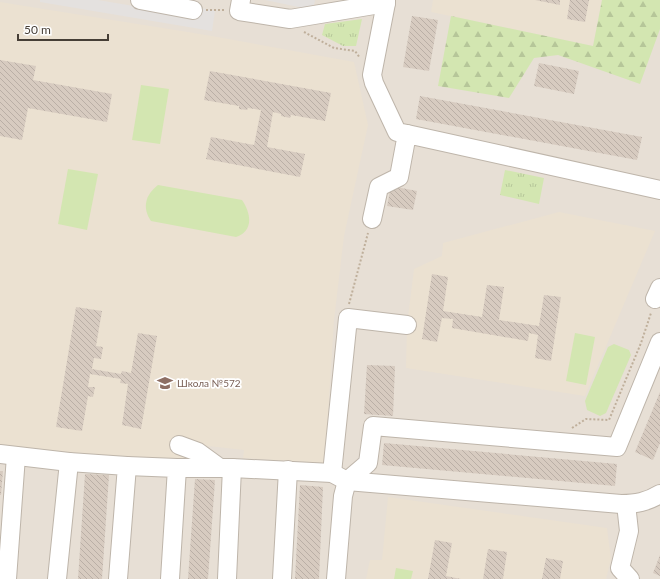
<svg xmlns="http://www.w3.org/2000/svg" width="660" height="579" font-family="Lato,sans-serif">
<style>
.residential{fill:#e7dfd5}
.education{fill:#ebe1d1}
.grass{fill:url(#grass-tufts)}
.forest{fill:url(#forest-firs)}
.garden{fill:#d3e6b1}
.parking{fill:#e4e1df}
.building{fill:url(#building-back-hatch)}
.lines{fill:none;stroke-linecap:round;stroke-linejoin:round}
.minor-casing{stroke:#beb5aa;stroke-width:20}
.path{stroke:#bfaf9b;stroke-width:2;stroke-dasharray:2 2;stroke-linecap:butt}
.minor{stroke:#fff;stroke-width:18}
.labels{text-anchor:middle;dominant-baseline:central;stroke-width:3.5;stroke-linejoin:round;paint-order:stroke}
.education-label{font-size:10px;fill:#785e54;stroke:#fff;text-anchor:start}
</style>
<defs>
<pattern id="grass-tufts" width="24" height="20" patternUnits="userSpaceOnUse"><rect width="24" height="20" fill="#d3e6b1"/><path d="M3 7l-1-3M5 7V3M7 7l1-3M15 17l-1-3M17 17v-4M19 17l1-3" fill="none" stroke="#b6c699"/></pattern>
<pattern id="forest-firs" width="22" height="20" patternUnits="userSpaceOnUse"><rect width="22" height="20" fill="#d3e6b1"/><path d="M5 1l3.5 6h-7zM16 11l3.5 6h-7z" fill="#b6c699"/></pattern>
<pattern id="building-back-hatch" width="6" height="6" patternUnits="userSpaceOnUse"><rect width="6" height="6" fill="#d7cbc0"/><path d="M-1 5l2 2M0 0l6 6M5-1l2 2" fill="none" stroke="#baafa6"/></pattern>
</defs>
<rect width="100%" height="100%" fill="#f3eee7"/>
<rect class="residential" x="0" y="0" width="660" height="579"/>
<g class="education">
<path d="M433,0H602L593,46L431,12Z"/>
<path d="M0,2L206,35L354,62L368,125L344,236L334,320L325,463L243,458L244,450L199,445L197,463L0,447Z"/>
<path d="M559,212L655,231L585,396L406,368L407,325L414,269L442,256L443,243Z"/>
<path d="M388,497L607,528L611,559L606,579H366L370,560H382Z"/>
</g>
<g class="grass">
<path d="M362,19L356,46H343L322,35L325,24Z"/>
<path d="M505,170L544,178L539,204L500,195Z"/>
</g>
<path class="forest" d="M602,0H660V29L640,84L558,55L534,58L509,98L438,86L451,16L593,46Z"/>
<g class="garden">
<path d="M141,85L169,89L160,144L132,140Z"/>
<path d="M68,169L98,174L87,230L58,224Z"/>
<path d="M158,185L242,200C251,213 254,231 236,237L151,221C142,208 145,195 158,185Z"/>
<path d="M575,333L595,337L586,385L566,381Z"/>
<path d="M614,344L629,350L631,355L606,413L600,416L587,410L585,401L608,347Z"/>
<path d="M396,568L413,571L411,579H394Z"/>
</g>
<g class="parking">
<path d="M40,0H98L199,17L201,8L215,11L212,31L40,2Z"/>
<path d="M265,0H315L313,10Z"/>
</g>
<g class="building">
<path d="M535,0H560V5Z"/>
<path d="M570,0H589L585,22L567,19Z"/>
<path d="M412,16L438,20L429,71L403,67Z"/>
<path d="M0,60L36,66L33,80L112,94L107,122L28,108L22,140L0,136Z"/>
<path d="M539,63L579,71L574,94L534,86Z"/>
<path d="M210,71L331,93L325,121L291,115L290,118L281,116V114L273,112L267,147L305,154L300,177L206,159L211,137L254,145L261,110L248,108L247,110L239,109V106L204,100Z"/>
<path d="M420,96L642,137L637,160L416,119Z"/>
<path d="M391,186L417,191L413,210L387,206Z"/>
<path d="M432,274L448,277L443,311L482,317L487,285L504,287L499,320L539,326L544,295L561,297L551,361L535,358L538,335L529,333L528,341L452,328L453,319L442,318L437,342L422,339Z"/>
<path d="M76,307L102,311L96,346L103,347L101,359L94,358L92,369L121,374L122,371L131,373L138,333L157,336L141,429L122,425L128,384L120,383L121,379L90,374L88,387H95L93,397L88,396L82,431L56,427Z"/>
<path d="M367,365L395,366L393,416L364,414Z"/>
<path d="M660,392V443L653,460L635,452Z"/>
<path d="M384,443L617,464L615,486L382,465Z"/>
<path d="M0,471H3L1,495H0Z"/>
<path d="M85,474L109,475L102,579H78Z"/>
<path d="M195,479L215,480L208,579H188Z"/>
<path d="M300,485L323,487L319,579H295Z"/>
<path d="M435,540L452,543L446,576L461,579H428Z"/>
<path d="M488,549L507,552L503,579H483Z"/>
<path d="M660,555V576L653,573Z"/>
<path d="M546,558L563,561L560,579H542Z"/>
</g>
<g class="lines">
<defs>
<g id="minor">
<path d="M140,0L193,10"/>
<path d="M241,0L239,11L290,19L386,3V0"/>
<path d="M386,3L372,75L374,83L397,132L407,134"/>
<path d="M372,219L379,187L399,177L407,134L660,190"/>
<path d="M655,299L660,288"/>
<path d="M179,445L198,452L220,468"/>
<path d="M0,454L69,462L57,579"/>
<path d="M69,462L127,466L118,579"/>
<path d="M127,466L177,468L170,579"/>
<path d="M177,468H232L332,473L347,481L621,504C636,504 647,502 660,494"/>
<path d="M332,473L348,318L407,325"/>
<path d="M626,504L629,531L620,568L630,579"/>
<path d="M7,579L16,456"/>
<path d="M227,579L232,468"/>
<path d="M282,579L288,470"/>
<path d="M336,579L343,496L347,481L368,463L373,426L617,447L660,342"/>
</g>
</defs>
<use href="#minor" class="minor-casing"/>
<g class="path">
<path d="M206,10H224"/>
<path d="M304,32L334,48L355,51L360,58"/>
<path d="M349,304L368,233"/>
<path d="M572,428L586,419L609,420L641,343L651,313"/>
</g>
<use href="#minor" class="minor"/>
</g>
<defs>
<symbol id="school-bare" viewBox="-9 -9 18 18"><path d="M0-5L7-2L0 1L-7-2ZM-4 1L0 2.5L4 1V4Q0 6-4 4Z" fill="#8d6e63" stroke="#fff" stroke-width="2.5" paint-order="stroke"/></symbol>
</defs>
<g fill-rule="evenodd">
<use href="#school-bare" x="154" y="372" width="22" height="22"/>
</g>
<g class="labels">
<g class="education-label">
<text x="177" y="383">Школа №572</text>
</g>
</g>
<path d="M18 34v6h90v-6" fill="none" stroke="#463e36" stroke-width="2"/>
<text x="24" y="34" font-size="12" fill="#463e36" stroke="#ffffff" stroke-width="3" paint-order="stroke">50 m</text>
</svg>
